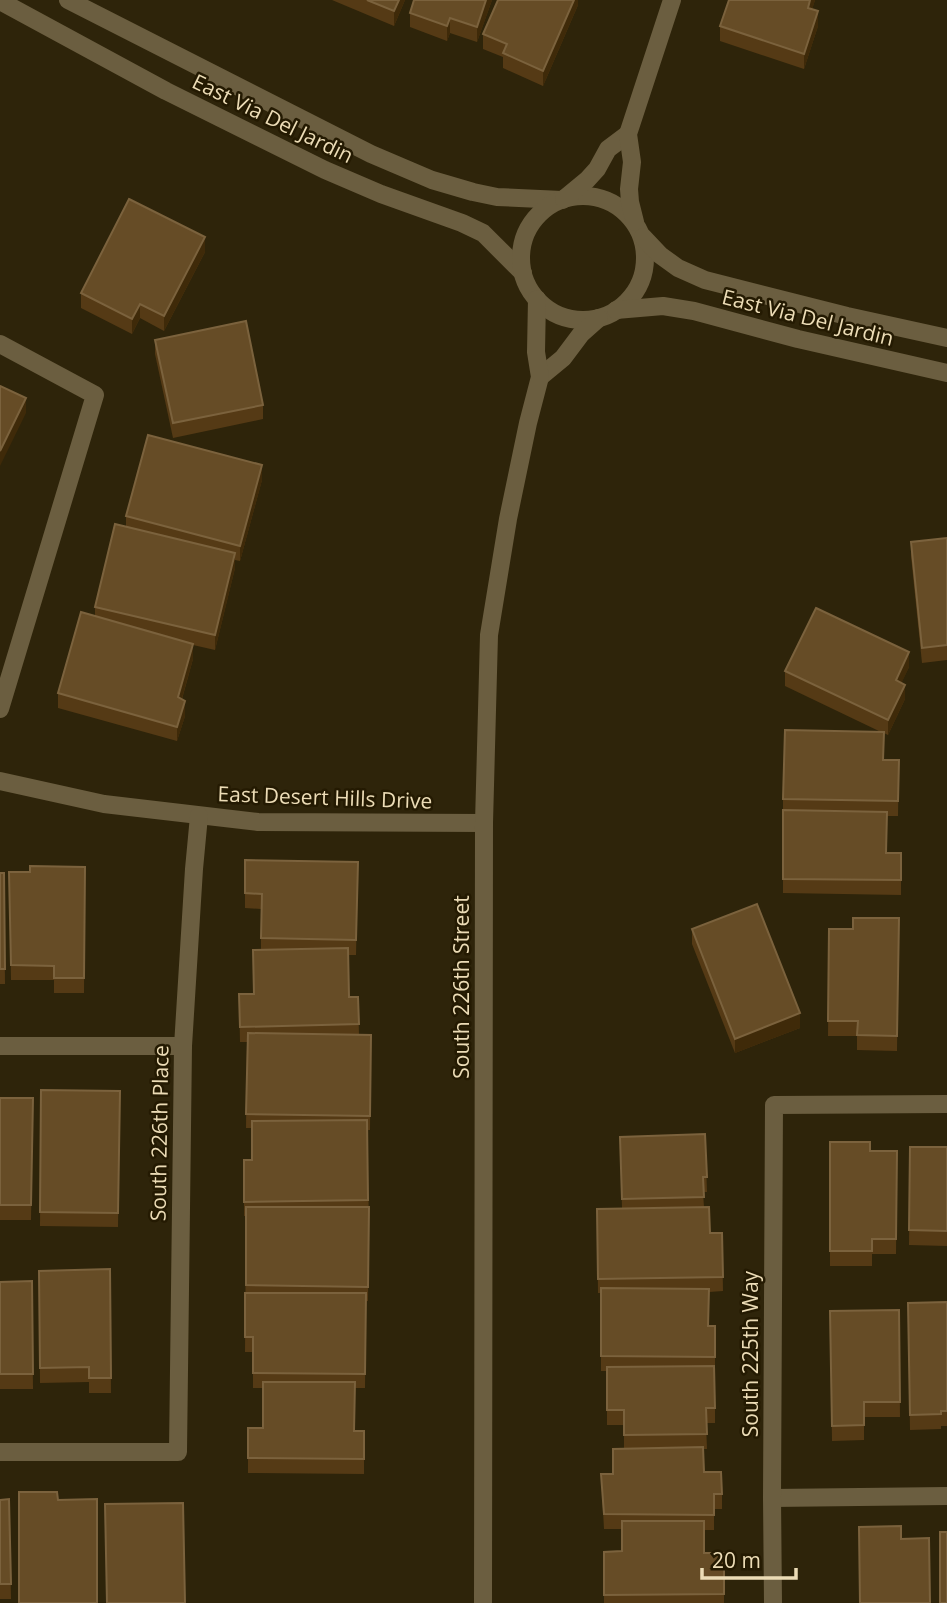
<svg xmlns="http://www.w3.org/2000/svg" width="947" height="1603" font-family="'Open Sans',sans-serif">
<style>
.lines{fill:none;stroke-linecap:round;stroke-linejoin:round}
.minor{stroke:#6b5e40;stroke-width:18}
.wall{fill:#553a15}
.shaded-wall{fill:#3f2a09}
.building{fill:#664c26;stroke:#7b623d;stroke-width:2}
.labels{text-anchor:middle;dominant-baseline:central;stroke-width:5;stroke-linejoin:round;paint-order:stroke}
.street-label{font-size:21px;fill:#ecdcb6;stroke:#241a02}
</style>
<rect width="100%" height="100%" fill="#2e240a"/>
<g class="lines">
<g class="minor">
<path d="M68,0L371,154L432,180L473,192L497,197L562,200"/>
<path d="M0,1L166,91L325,170L381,194L462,223L483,233L523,273"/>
<circle cx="583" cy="258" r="62"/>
<path d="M564,199L587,180L597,169L608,149L628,134"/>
<path d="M635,222L630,202L629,189L632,162L628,134L672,0"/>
<path d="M643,237L660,255L678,268L705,280L847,316L947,338"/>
<path d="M616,310L663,306L694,311L798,339L947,373"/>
<path d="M0,344L95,395L0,709"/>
<path d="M540,377L563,358L581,334L599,318"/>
<path d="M0,781L104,804L258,822L484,823"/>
<path d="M0,1046H183"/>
<path d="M0,1452H178L183,1046L194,869L199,816"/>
<path d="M772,1498L947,1496"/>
<path d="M483,1603L484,823L489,635L508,519L528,423L540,377L536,352L537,299"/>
<path d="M773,1603L772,1498L774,1105L947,1104"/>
</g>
</g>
<g class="wall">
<path d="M332,0H405L394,26Z"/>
<path d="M492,0L477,42L450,33L447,41L410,27V13Z"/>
<path d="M578,0V5L543,86L503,68V57L483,49V34Z"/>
<path d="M815,0L812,9L818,26L804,69L720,41V26Z"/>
<path d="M205,252L164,331L140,318L132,334L81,308V293Z"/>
<path d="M155,340L263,405V419L173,438L155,354Z"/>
<path d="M262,480L240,561L235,560V568L215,650L193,645V659L182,699L185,716L177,741L58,708V693L95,616V607L126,527V516Z"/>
<path d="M947,538V660L922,663L911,556V542Z"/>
<path d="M909,667L901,683L905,699L888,735L884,733V760H899L898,816H887V853H901V895L783,893V799L881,732L785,686V671Z"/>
<path d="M245,860L358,862L356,955H348L349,997H358L359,1035H371L370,1130H367L369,1222L368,1301H366L365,1388H355L354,1431H364V1474L248,1473V1428H263V1388H253V1352H245L246,1216H244V1160H252V1128H246L247,1042H240L239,994H254L261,950V909L245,908Z"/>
<path d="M85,867L84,993H54V980H11L9,872H30Z"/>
<path d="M0,873H4L5,984H0Z"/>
<path d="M899,918L897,1051L857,1050V1036H828L829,929H853Z"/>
<path d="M692,929L800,1028L735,1053L692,944Z"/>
<path d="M41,1090L120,1091L118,1227L40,1226Z"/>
<path d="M0,1098H33L31,1220H0Z"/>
<path d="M705,1134L707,1192H703L704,1207L710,1233H722L723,1291L709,1292V1326H715V1423H706L707,1449H703L704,1472L722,1494V1509H714V1530H704V1553H724V1603H604V1552L622,1551V1529H604L601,1474H613L624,1449V1425H607V1371H601V1293H598L597,1209L622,1208L620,1137Z"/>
<path d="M830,1142L870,1151H897L896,1254H872V1266H830Z"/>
<path d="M910,1147H947V1246L909,1245Z"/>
<path d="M110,1269L111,1393H89V1382L40,1383L39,1271Z"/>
<path d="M32,1281L33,1389H0V1282Z"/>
<path d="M947,1302V1426H941V1429L910,1430L908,1303Z"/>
<path d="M899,1310L900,1417H864V1440L832,1441L830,1311Z"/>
<path d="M9,1499L11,1599H0V1500Z"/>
</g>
<g class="shaded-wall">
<path d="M399,0H405L394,26V11Z"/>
<path d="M486,0H492L477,42V27Z"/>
<path d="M574,0H578V5L543,86V71Z"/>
<path d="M810,0H815L808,23V8Z"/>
<path d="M818,11V26L804,69V54Z"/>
<path d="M450,18V33L447,41V26Z"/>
<path d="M205,237V252L164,331V316Z"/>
<path d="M140,304V318L132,334V319Z"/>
<path d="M26,398V413L0,466V451Z"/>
<path d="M262,465V480L240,561V546Z"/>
<path d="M235,553V568L215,650V635Z"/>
<path d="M193,644V659L178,712V697Z"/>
<path d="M909,652V667L896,695V680Z"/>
<path d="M905,685V699L888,735V720Z"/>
<path d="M185,701V716L177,741V727Z"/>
<path d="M800,1013V1028L735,1053V1039Z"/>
</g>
<g class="building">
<path d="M367,0H399L394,11Z"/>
<path d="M414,0H486L477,27L450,18L447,26L410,13Z"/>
<path d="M498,0H574L543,71L503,53L507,44L483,34Z"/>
<path d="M729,0H810L808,8L818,11L804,54L720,26Z"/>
<path d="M129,199L205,237L164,316L140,304L132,319L81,293Z"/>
<path d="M246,321L263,405L173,423L155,340Z"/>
<path d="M0,386L26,398L0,451Z"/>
<path d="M148,435L262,465L240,546L126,516Z"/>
<path d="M115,524L235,553L215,635L95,607Z"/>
<path d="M947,538V645L922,648L911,542Z"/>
<path d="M816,608L909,652L896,680L905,685L888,720L785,671Z"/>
<path d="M81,612L193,644L178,697L185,701L177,727L58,693Z"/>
<path d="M785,730L884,732L883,760H899L898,801L783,799Z"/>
<path d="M783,810L887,812L886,853H901V880L783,879Z"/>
<path d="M245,860L358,862L356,940L261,938L262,894L245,893Z"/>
<path d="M30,866L85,867L84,978H54V966L11,965L9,872H30Z"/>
<path d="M0,873H4L5,969H0Z"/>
<path d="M757,904L800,1013L735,1039L692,929Z"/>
<path d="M853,918H899L897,1036L857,1035L858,1021H828L829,929H853Z"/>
<path d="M348,948L349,997H358L359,1024L240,1027L239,994H254L253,950Z"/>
<path d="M248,1033L371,1035L370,1116L246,1114Z"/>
<path d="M41,1090L120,1091L118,1213L40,1212Z"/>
<path d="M0,1098H33L31,1205H0Z"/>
<path d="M367,1120L368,1200L244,1202V1160H252V1121Z"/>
<path d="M705,1134L707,1177H703L704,1197L622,1199L620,1137Z"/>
<path d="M830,1142H870V1151H897L896,1239H872V1251H830Z"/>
<path d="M910,1147H947V1231L909,1230Z"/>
<path d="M246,1207H369L368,1287L246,1285Z"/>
<path d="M709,1207L710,1233H722L723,1277L598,1279L597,1209Z"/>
<path d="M110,1269L111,1378H89V1367L40,1368L39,1271Z"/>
<path d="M32,1281L33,1374H0V1282Z"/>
<path d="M601,1288L709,1289L708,1326H715V1357L601,1356Z"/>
<path d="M245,1293H366L365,1374L253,1373V1337H245Z"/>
<path d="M947,1302V1411H941V1414L910,1415L908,1303Z"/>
<path d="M899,1310L900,1402H864V1425L832,1426L830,1311Z"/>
<path d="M714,1366L715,1408H706L707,1434L624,1435V1410H607V1367Z"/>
<path d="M263,1382H355L354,1431H364V1459L248,1458V1428H263Z"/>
<path d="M703,1447L704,1472H721L722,1494H714V1515L604,1514L601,1474H613V1449Z"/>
<path d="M19,1492H57L58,1500L97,1499V1603H19Z"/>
<path d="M9,1499L11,1584H0V1500Z"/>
<path d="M183,1503L185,1603H107L105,1504Z"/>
<path d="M622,1521H704V1553H724V1594L604,1595V1552L622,1551Z"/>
<path d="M901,1526V1539L929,1538L930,1603H860L859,1527Z"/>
<rect x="940" y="1532" width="7" height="71"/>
</g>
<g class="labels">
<g class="street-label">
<text transform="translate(273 118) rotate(26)">East Via Del Jardin</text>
<text transform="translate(808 317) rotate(14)">East Via Del Jardin</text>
<text transform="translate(325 797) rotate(2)">East Desert Hills Drive</text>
<text transform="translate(461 987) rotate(-90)">South 226th Street</text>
<text transform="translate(159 1133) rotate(-89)">South 226th Place</text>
<text transform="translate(750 1354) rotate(-90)">South 225th Way</text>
</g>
</g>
<path d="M702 1568v10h94v-10" fill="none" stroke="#ecdcb6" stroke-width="3.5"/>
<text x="712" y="1568" font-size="21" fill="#ecdcb6" stroke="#241a02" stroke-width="5" paint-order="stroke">20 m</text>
</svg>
